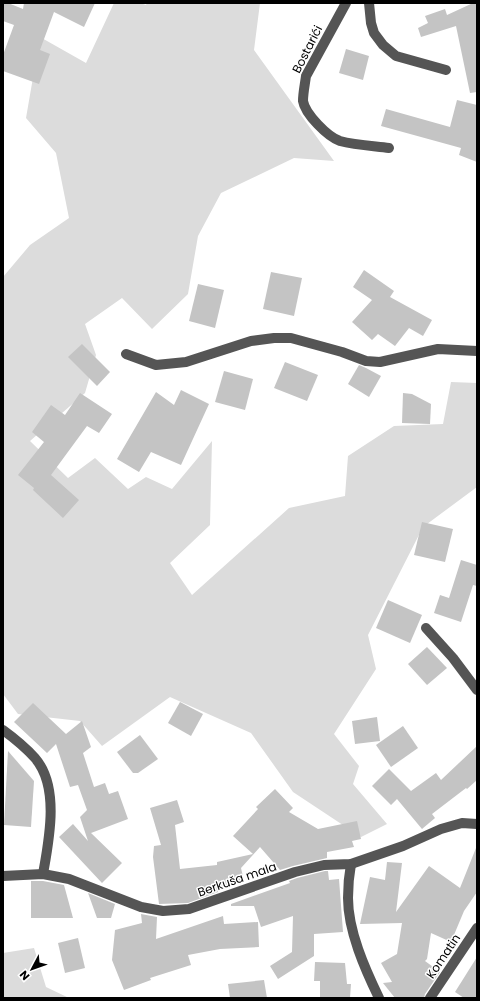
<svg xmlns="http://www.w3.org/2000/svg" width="480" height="1001" font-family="Poppins,sans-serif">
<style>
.green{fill:#dcdcdc}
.building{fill:#c4c4c4}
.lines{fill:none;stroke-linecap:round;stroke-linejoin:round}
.minor{stroke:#555;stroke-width:10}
.labels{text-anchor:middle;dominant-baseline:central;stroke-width:3;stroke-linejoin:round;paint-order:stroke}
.street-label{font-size:12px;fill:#000;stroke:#fff}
</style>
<rect width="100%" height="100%" fill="#fff"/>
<g class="green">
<path d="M114,3H140L146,5L147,3H260L254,50L334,161L294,158L221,193L198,236L188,294L152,329L122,298L85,324L96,355L85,393L30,441L68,478L95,458L128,489L146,477L172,489L212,441L210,525L170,563L192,595L289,508L345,496L348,456L394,426L443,424L451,382L477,383V487L423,527L368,635L376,669L334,734L359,766L353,784L387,824L361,837L293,792L251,733L170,697L102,746L80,721L18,714L3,694V277L30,245L69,218L56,153L26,118L40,37L86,63Z"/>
<path d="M34,948L46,987L69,998H3V953Z"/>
</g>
<g class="building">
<path d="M3,3H8L23,9L24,3H95L84,27L54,12L40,50L50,54L39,84L3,71V55L14,25L3,21Z"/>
<path d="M473,3H477V92L470,93L456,26L421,37L418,28L428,23L425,16L445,9L447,15Z"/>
<path d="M346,49L369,56L363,80L339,73Z"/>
<path d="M457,100L477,105V162L459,155L461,148L381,126L386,109L450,127Z"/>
<path d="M364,270L394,291L390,297L432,320L423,336L409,328L395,346L378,334L372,340L352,322L372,300L353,287Z"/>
<path d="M271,272L302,278L294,316L263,309Z"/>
<path d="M198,284L224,290L215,328L189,321Z"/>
<path d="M82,344L110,372L97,386L68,357Z"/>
<path d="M285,362L318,375L307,401L274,388Z"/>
<path d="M359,365L366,368L381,376L369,397L348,384Z"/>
<path d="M224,371L253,379L245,410L215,402Z"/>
<path d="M181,390L209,404L181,465L151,452L139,472L117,459L156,392L174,405Z"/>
<path d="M80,393L112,414L99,433L87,426L51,475L79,500L63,518L33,490L34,488L18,475L44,442L32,432L51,405L65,415Z"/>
<path d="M403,393L412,394L431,404L430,424L402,423Z"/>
<path d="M422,522L453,529L445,562L414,555Z"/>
<path d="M461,560L477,565V586L473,585L461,622L434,613L440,595L449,598Z"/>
<path d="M388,600L422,615L410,643L376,628Z"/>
<path d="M427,647L447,668L427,685L408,664Z"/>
<path d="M180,702L203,714L191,736L168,723Z"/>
<path d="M33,703L66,734L82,721L91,747L83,753L94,787L105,783L109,794L118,791L128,819L91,833L122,863L102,883L59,837L73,824L88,841L80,817L87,810L78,785L70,787L56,744L47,753L14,722Z"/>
<path d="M377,717L380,741L355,744L352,721Z"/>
<path d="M403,726L418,748L391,767L376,745Z"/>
<path d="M140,735L158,759L138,773H133L117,752Z"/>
<path d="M477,746V780L467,789L466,788L432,814L435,818L422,829L397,799L391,805L372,786L389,769L411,791L436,773L441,780Z"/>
<path d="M8,751L34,781L31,827L4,825Z"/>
<path d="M275,789L293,808L289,812L318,829L357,821L361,839L352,841L354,847L327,852V858L293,866L280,870L260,847L241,868L244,881L217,887L218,892L188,903L159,904L153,857L154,846L161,845L150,808L177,800L184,822L175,825L180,869L217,865V862L253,854L233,836L258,809L256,807Z"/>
<path d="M476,848L477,892L464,911L451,942L431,933L427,959L425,961L440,972L425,994L424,998H395L383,983L392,982L381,963L397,954L402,923L360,924L370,877L385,880L387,862L402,863L396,912L429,866L460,888Z"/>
<path d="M325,871H328L329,880L339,879L343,932L314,934V956L278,979L270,966L292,952L293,916L261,927L254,906H231V904L290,883L289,881L297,878Z"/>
<path d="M31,881H43L64,885L73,918H31Z"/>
<path d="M88,893L115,904L111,918H97Z"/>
<path d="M141,914L157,917L156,939L223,916L224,924L258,922L259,947L220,949L188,955L191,965L150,978L151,980L124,990L112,960L115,930L142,923Z"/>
<path d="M78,938L85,968L65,973L58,943Z"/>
<path d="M477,957V998H464L455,992Z"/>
<path d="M315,962L345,963L347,984H351L350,998H320V981H314Z"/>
<path d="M264,980L267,998H230L228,984Z"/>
</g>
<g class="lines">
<g class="minor">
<path d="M346,3L306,76C305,84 303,93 303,101C305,114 328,137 340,141C355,145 373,146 389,148"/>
<path d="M369,3L371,23L374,33L383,45L396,56L446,70"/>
<path d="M126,354L156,365L186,362L251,341L274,338H291L342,352L366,361L380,362L438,349L477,351"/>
<path d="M426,628L453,658L477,690"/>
<path d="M3,730C14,738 26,748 35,758C60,787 49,840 43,874"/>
<path d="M351,864C349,875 348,887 348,898C348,931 365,969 379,998"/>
<path d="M3,876L43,874L69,879L141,907L163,911L189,909L295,872L324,865L351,864L403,846L441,829L462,823L477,824"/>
<path d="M430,998L477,928"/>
</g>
</g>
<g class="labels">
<g class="street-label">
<text transform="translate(307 49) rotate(-63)">Bostarići</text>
<text transform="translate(237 879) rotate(-19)">Berkuša mala</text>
<text transform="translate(443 956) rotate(-56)">Komatin</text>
</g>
</g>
<rect width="480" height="1001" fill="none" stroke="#000000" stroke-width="8"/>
<g transform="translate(32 969) rotate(229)" stroke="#ffffff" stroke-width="3" paint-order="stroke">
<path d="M0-3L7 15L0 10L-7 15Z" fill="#000000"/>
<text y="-6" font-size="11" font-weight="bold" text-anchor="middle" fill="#000000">N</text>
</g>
</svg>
